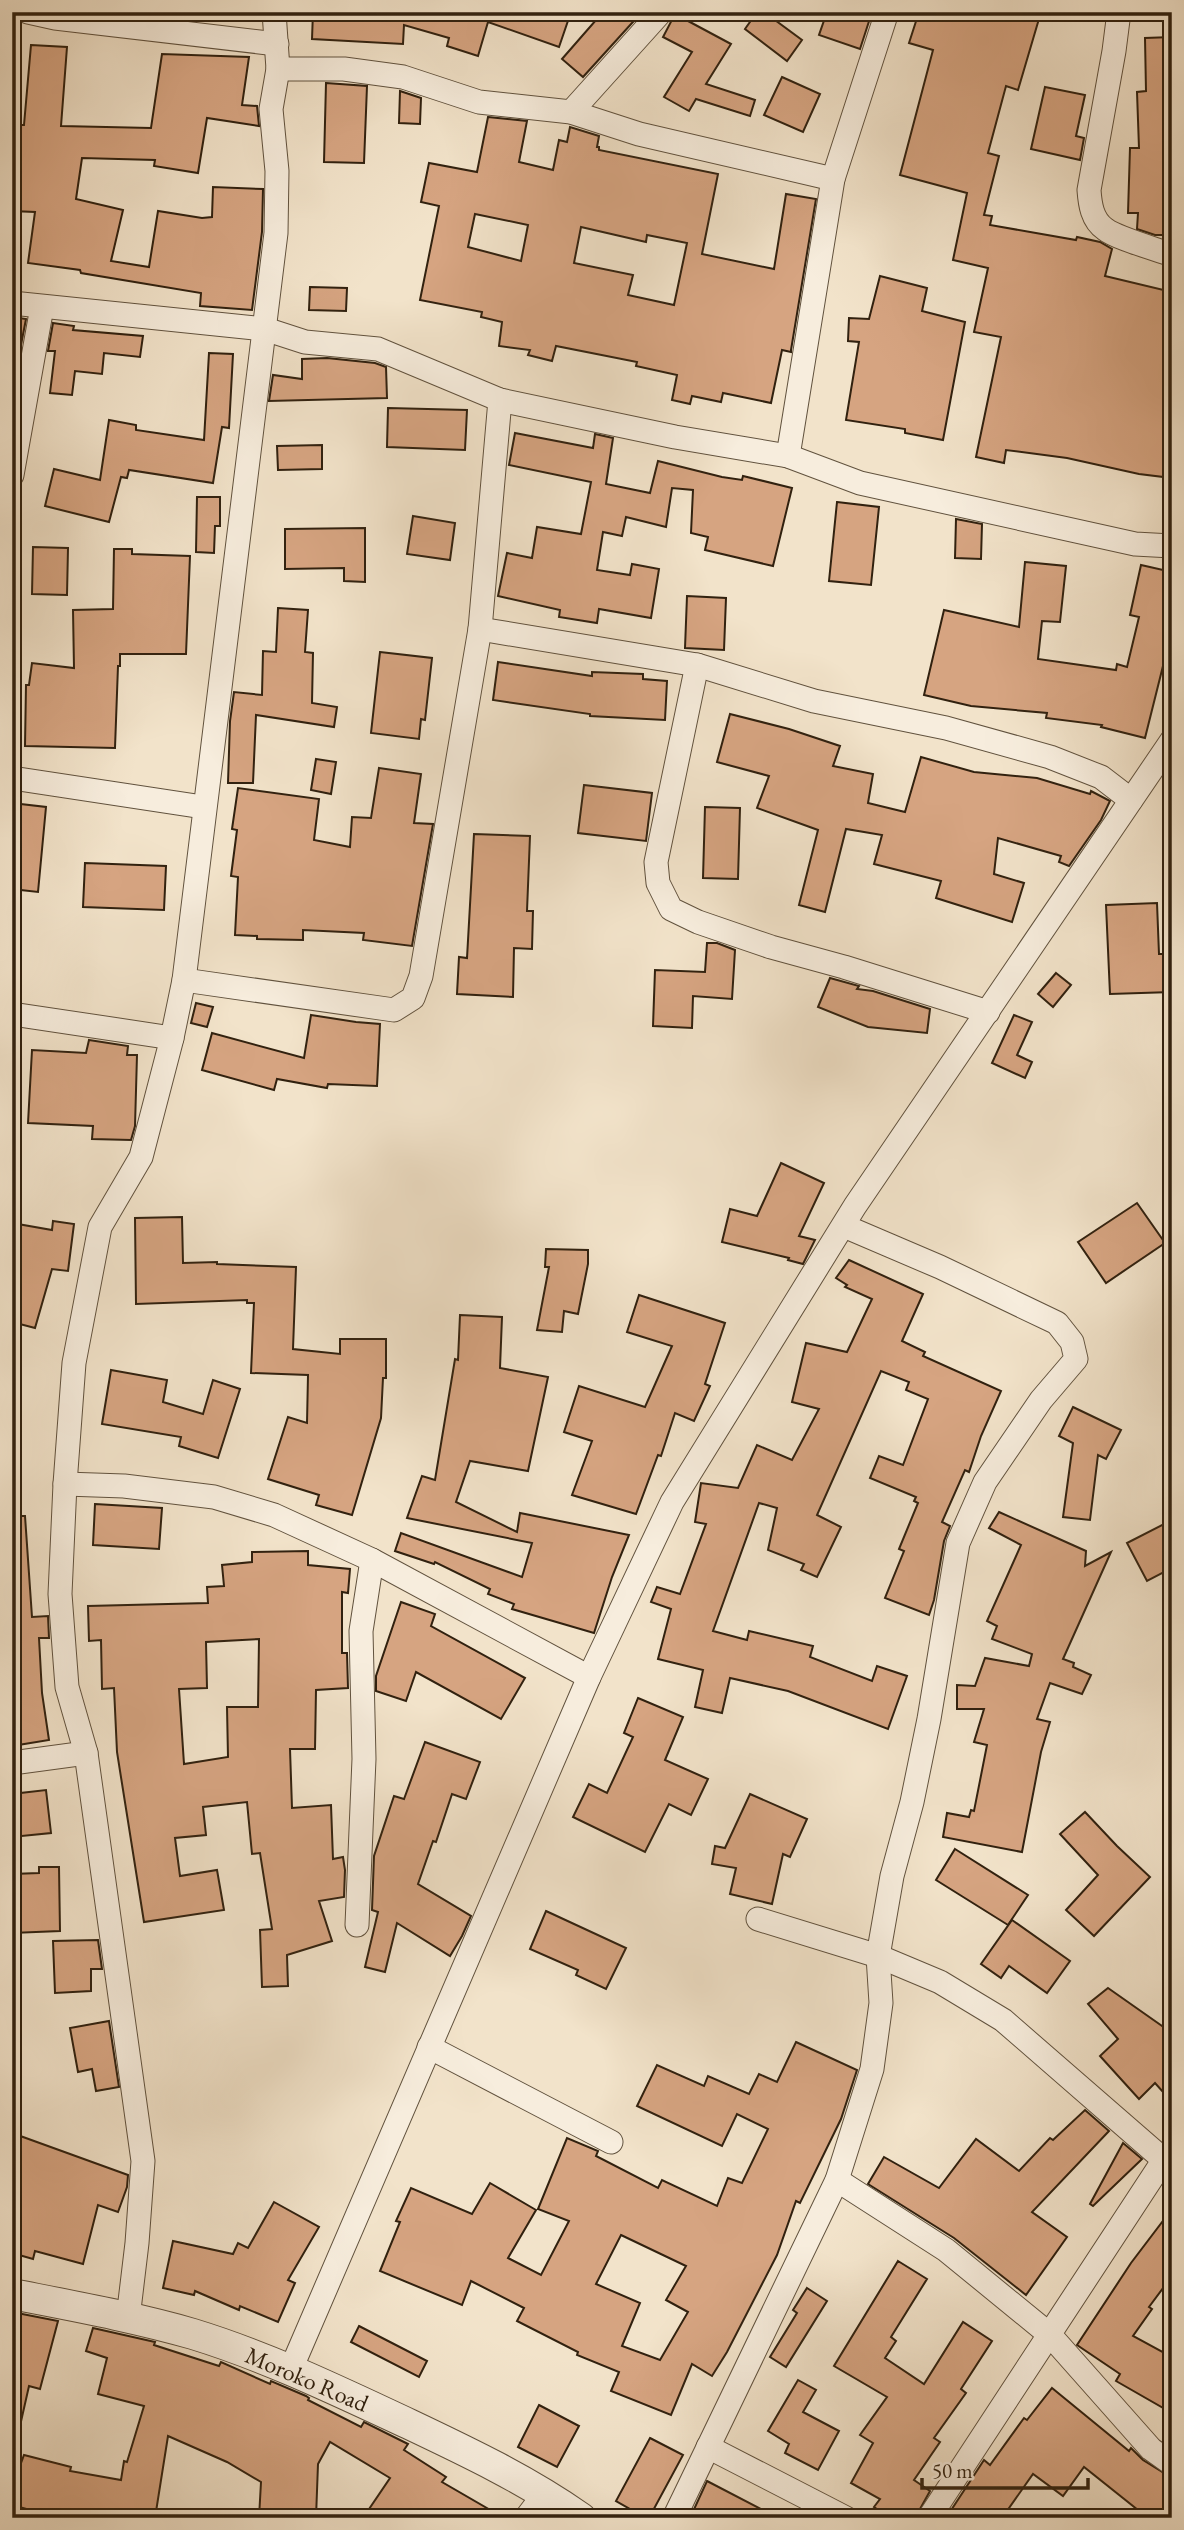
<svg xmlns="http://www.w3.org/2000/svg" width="1184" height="2530" font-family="'EB Garamond',serif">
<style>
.building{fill:#d6a481;stroke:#31210f;stroke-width:2;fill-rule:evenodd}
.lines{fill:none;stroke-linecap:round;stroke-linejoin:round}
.minor-casing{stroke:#61523e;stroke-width:25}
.tertiary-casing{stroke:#61523e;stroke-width:32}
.minor{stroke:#f7eddd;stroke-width:23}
.tertiary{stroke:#f7eddd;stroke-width:30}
.labels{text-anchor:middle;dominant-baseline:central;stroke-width:7;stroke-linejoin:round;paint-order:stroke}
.street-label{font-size:24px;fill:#31210f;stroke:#f7eddd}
</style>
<rect width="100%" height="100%" fill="#f2e3ca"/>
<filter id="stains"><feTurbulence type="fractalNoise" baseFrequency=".00286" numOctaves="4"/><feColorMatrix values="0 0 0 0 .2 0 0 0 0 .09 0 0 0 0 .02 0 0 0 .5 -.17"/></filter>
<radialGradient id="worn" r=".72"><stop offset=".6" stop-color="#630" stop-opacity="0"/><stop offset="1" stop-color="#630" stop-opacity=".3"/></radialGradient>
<g class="building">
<path d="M313,12H571L559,47L488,22L478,56L447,46L449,38L404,25L403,44L312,39Z"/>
<path d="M603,12H642L583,77L562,59Z"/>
<path d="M757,12H764L802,40L787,61L745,29Z"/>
<path d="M827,12H872L860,49L819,35Z"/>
<path d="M919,12H1041L1018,90L1006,86L988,153L999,156L984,215L992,216L990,225L1076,240L1077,237L1100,242L1112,249L1105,276L1172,292V478L1139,474L1067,458L1006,450L1004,463L976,457L1001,337L974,332L988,268L953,260L967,193L900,175L933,50L909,43Z"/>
<path d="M675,14L731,44L706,84L755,100L750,116L696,99L689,111L664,97L692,52L663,37Z"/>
<path d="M1172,37V130L1168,235H1155L1137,229L1138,213H1128L1130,148H1139L1137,92L1146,91L1145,38Z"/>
<path d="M31,45L67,47L61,126L151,128L162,54L249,57L242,105L257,106L259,126L207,118L198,173L154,166L155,160L82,158L76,199L123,210L111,261L149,267L158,211L202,218L212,217L213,187L263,189L262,232L252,310L200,306L201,293L81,273L80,270L28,263L35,212L12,211V145H16V125H24Z"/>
<path d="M782,77L820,94L803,132L764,115Z"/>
<path d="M326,83L367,86L364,163L324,162Z"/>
<path d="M1045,87L1085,95L1076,136L1084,138L1080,160L1031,149Z"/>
<path d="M400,91L421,98L420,124L399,123Z"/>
<path d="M488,117L527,121L519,162L553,170L559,140L567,142L570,127L599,136L597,147H599V150L718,174L702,254L774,269L786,194L816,199L791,350V352L782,350L771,403L723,393L721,402L692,396L690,404L672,400L677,375L636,366L637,362L556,346L552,361L528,355L530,350L499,346L502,322L481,317L482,312L420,300L439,206L421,202L429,163L477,172ZM475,214L528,225L521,261L468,247ZM581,227L646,242L647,235L687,243L674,305L628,295L633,275L574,263Z"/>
<path d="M880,276L927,288L922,311L965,322L943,440L905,433V429L846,420L859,342L848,341L849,318L869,319Z"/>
<path d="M310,287L347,288L346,311L309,310Z"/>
<path d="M12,317L26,319L20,350H12Z"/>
<path d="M53,323L74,326L73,330L143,336L140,357L104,353L102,374L75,371L72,395L50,393L55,351H48Z"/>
<path d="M209,353L233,354L229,428L222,427L213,483L129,470L127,478L121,477L109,522L45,506L54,469L100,480L109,420L136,425V430L204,440Z"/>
<path d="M327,358L375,363L386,367L387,398L269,401L273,375L302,379V359Z"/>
<path d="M388,408L467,410L465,450L387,447Z"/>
<path d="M515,433L593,448L595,434L613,438L606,484L650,493L658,461L722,477L742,480L743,476L792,488L773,566L705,550L708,537L691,533L693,490L672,488L666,527L626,517L622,536L603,532L597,570L630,575L632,564L659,569L651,618L599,609L597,623L559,617L560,610L498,596L507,553L532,558L537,527L581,534L591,482L509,465Z"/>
<path d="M322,445V469L278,470L277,446Z"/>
<path d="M197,497H220V526H215L214,553L196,552Z"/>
<path d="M837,502L879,507L871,585L829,581Z"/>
<path d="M413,516L455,523L450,560L407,554Z"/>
<path d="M956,519L982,524L981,559L955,558Z"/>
<path d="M365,528V582L344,581V568L285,569V529Z"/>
<path d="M33,547L68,548L67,595L32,594Z"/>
<path d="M114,549H132V554L190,556L186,654H120V666H118L115,748L25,746L26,685H29L32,663L74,668L73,610L113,609Z"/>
<path d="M1025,562L1066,566L1060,622L1042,621L1038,659L1116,670L1117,664L1127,667L1139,617L1130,615L1141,565L1172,572V655L1166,654L1145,738L1101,727L1102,725L1046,718L1047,713L971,706L924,695L944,610L1019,627Z"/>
<path d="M687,596L726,598L724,650L685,648Z"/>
<path d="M278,608L308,610L305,652L313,653L312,703L337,707L334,727L256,715L253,783H228L230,721L234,692L262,695L263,651L276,652Z"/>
<path d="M380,652L432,658L425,720L421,719L419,739L371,733Z"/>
<path d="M498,662L592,676V672L643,674V679L667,681L665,720L590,716V714L493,700Z"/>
<path d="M730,714L789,729L840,746L833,766L873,774L868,803L905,812L921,757L974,772L1037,778L1090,794L1091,791L1110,801L1101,820L1069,866L1059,862L1061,856L998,838L994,874L1024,883L1012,922L936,898L941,881L874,864L882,835L846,829L825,912L799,905L818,830L757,808L769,776L717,762Z"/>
<path d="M316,759L336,762L331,794L311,790Z"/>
<path d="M379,768L421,774L414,823L433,824L412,946L363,940L364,933L303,930V940L257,939V936L235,935L238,877L231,876L237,830L232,829L238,788L319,799L314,840L350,847L352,817L371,818Z"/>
<path d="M584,785L652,793L646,841L578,833Z"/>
<path d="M12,803L46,807L38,892L12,889Z"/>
<path d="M705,807L740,808L738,879L703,878Z"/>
<path d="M474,834L530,836L527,911H533L532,949L514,948L513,997L457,994L459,957L467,958Z"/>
<path d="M85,863L166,866L164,910L83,907Z"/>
<path d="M1157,903L1159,954H1172V992L1110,994L1106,905Z"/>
<path d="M707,943H717L735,950L732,999L693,996L692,1028L653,1026L655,970L705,972Z"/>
<path d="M1056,973L1071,985L1053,1007L1038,994Z"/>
<path d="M830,978L859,986L857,989L873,991L930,1009L927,1033L868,1027L818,1007Z"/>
<path d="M196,1003L213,1007L207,1027L191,1023Z"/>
<path d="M311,1015L356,1022L380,1024L377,1086L328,1084L327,1088L277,1079L274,1090L202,1070L212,1033L304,1058Z"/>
<path d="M1014,1015L1032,1022L1017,1055L1032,1062L1025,1078L992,1063Z"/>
<path d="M89,1040L128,1046L127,1055H137L135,1126L131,1140L92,1139L93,1126L28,1123L32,1050L86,1053Z"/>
<path d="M781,1163L824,1183L799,1236L815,1240L803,1264L788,1260L789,1258L722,1242L730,1209L757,1216Z"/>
<path d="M1137,1203L1165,1243L1106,1283L1078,1242Z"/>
<path d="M182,1217L183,1263L217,1262V1264L296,1267L293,1349L340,1354V1339H386V1378H383L381,1418L352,1515L316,1505L319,1495L268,1479L288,1417L307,1423L308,1375L251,1373L254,1303H247V1300L136,1304L135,1218Z"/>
<path d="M53,1221L74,1224L68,1271L52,1269L35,1328L12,1322V1223L52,1230Z"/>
<path d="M546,1249L588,1250V1264L578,1314L564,1311L562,1332L537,1330L549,1267H545Z"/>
<path d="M849,1260L923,1294L902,1341L925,1352L923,1356L1001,1391L981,1436L969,1472L965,1470L942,1522L950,1526L944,1541L934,1600L929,1615L885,1598L904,1551L899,1549L918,1503L914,1501L916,1497L870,1478L879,1456L903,1465L928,1399L906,1390L909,1382L881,1371L817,1515L841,1527L817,1577L801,1570L804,1564L768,1550L777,1508L759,1503L713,1631L747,1640L749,1631L813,1646L810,1657L872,1681L877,1666L907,1676L888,1729L788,1691L730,1678L722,1713L695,1707L703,1670L658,1659L671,1609L651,1602L657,1587L680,1594L706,1524L695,1522L701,1483L738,1488L757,1445L792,1460L819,1409L792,1402L806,1343L847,1352L872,1299L845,1287L847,1285L836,1278Z"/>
<path d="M639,1295L725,1323L705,1384L710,1386L694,1421L675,1413L661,1456L658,1455L636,1514L572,1495L592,1441L564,1432L579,1386L645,1407L672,1346L627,1332Z"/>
<path d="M460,1315L502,1317L500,1368L548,1377L528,1471L470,1461L456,1502L517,1532L520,1513L629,1535L612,1577L594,1633L512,1609L514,1604L488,1594L490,1589L435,1562L434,1564L395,1551L401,1533L522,1577L532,1543L407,1518L422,1476L435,1480L455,1359L458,1360Z"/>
<path d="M111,1370L167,1380L163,1402L203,1414L213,1380L240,1389L218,1458L179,1446L181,1437L102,1424Z"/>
<path d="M1073,1407L1121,1430L1106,1459L1098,1455L1090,1520L1063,1517L1073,1443L1059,1436Z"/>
<path d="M95,1504L162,1508L159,1549L93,1545Z"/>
<path d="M999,1512L1086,1551L1085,1566L1111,1552L1063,1659L1074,1663L1073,1667L1091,1675L1082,1694L1050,1683L1037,1719L1050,1722L1041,1752L1022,1852L943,1837L947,1813L969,1817L971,1810L974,1811L987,1745L974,1742L984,1709H957V1685L975,1686L985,1658L1029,1666L1032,1654L992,1639L997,1626L987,1621L1021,1545L989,1528Z"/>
<path d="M12,1516H25L32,1617L48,1616L49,1638H39L42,1693L49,1740L12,1746Z"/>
<path d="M1172,1520V1568L1147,1581L1127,1543Z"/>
<path d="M308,1551V1565L350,1569L348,1593L342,1592V1653H347L348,1688L316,1690L315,1749H290L292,1808L331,1805L333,1859L343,1857L345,1870L344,1897L319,1901L332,1941L287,1955L288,1986L262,1987L260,1930L272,1929L260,1853L252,1854L247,1802L203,1807L206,1835L175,1838L180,1876L217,1870L224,1910L144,1922L117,1752L114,1688L102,1689L101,1640L89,1641L88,1606L208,1603L207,1587L224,1586L222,1565L252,1562V1552ZM259,1639L258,1707H227L228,1757L184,1764L179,1689L207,1688L206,1642Z"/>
<path d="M401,1602L435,1614L431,1626L525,1678L501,1719L416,1672L406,1701L376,1691V1676Z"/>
<path d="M638,1698L683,1717L665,1760L708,1779L691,1815L669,1804L645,1852L573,1817L589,1784L607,1793L633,1737L624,1733Z"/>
<path d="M425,1742L480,1762L466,1799L452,1794L436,1842L433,1841L418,1884L471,1916L462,1936L450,1956L397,1923L385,1972L365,1967L378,1912L372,1910L374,1856L394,1796L404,1799Z"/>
<path d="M46,1790L51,1833L12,1837V1794Z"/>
<path d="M750,1794L807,1819L790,1857L783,1854L772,1904L730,1894L736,1868L712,1864L715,1846L725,1848Z"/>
<path d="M1085,1812L1117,1846L1150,1877L1094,1936L1066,1910L1098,1875L1060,1834Z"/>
<path d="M955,1849L1028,1895L1008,1925L936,1880Z"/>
<path d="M39,1867H59L60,1931L12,1933V1874L39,1873Z"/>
<path d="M546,1911L626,1948L606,1989L576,1975L578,1970L530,1949Z"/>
<path d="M1012,1920L1070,1961L1047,1993L1009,1966L1001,1978L981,1964Z"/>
<path d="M98,1940L102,1969H91V1991L55,1993L53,1941Z"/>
<path d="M1108,1988L1172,2033V2102L1155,2083L1139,2099L1100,2056L1118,2039L1088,2004Z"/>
<path d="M109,2021L119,2087L96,2091L92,2069L78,2072L70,2028Z"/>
<path d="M796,2042L857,2070L841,2119L800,2203L796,2201L777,2255L727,2352L712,2376L692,2364L671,2415L611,2391L619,2372L577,2355L578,2352L517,2321L524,2308L471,2281L462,2305L380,2271L400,2222L396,2221L411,2188L472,2214L490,2183L536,2210L508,2258L541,2275L569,2221L538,2209L567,2138L598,2151L596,2156L658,2188L662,2180L717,2206L728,2178L742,2183L768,2129L737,2114L722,2146L637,2106L657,2065L704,2086L708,2076L749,2094L759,2074L777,2082ZM621,2235L686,2266L666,2300L688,2312L660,2360L622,2346L640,2303L596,2284Z"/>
<path d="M1085,2110L1109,2131L1032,2212L1067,2237L1026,2295L954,2238L868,2184L884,2157L939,2188L976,2139L1019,2171L1050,2138L1053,2140Z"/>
<path d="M12,2133L128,2175L127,2187L118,2212L98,2205L83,2264L35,2251L33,2259L12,2253Z"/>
<path d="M1123,2143L1142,2159L1093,2206L1090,2204Z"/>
<path d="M274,2202L319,2227L288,2280L295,2283L278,2322L240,2306L239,2310L195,2291L194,2295L163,2288L173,2241L233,2254L238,2243L248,2248Z"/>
<path d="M1172,2209V2276L1149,2307L1152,2309L1133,2336L1172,2357V2413L1116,2381L1120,2374L1077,2345L1131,2263Z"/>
<path d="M898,2261L927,2279L891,2337L896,2341L885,2358L924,2384L963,2322L992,2341L961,2389L966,2393L934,2438L940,2442L914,2480L930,2491L915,2518H890L874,2507L880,2499L851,2483L873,2443L860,2435L887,2397L834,2366Z"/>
<path d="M807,2288L827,2301L786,2367L770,2357L797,2313L793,2310Z"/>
<path d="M12,2312L58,2321L40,2389L29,2386L20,2426L12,2425Z"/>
<path d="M359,2326L427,2361L419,2377L351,2342Z"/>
<path d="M93,2328L155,2342L154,2345L219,2366L221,2362L270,2384L271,2381L306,2396L309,2398L308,2400L361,2427L364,2422L408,2444L404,2450L446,2477L442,2482L504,2518H363L390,2478L330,2442L318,2464L316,2518H259L261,2482L227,2462L168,2436L155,2518H59L12,2505V2461L21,2463L24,2455L71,2467L70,2471L121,2480L124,2461L127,2462L144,2406L98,2394L107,2358L86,2351Z"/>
<path d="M798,2380L816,2390L803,2412L839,2431L818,2470L785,2453L789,2444L768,2431Z"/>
<path d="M1052,2388L1129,2451L1131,2448L1143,2460L1172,2478V2518H1148L1084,2467L1063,2496L1033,2474L1002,2518H946L984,2460L990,2465L1024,2418L1027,2420Z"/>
<path d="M539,2405L579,2426L557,2467L518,2447Z"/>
<path d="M650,2438L683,2455L649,2518H646L616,2501Z"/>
<path d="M707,2481L778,2518H690Z"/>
</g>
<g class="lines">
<defs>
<g id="minor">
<path d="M28,12L55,18L277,44"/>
<path d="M1119,12L1114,51L1089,190C1090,204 1092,220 1105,229C1116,238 1156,249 1172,255"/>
<path d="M278,69H344L403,77L479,102L571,112L639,134L833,179"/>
<path d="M571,112L661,12"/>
<path d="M12,303L265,329L305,342L378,349L500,400L675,437L788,456L860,483L1135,544L1172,546"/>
<path d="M788,456L833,179L887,12"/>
<path d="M12,475L42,307"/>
<path d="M480,629L697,665L814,701L946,728L1050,757L1101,777L1131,800"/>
<path d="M697,665L656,862L658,883L671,909L698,922L771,947L844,967L988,1012"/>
<path d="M12,778L203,807"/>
<path d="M184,980L394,1010L413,998L421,976L480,629L500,400"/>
<path d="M12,1014L172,1038"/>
<path d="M65,1484L124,1486L214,1497L274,1515L372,1560L589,1677"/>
<path d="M12,1763L86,1753"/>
<path d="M758,1919L878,1956L940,1982L1003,2020L1172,2167"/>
<path d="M357,1925L364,1759L361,1631L372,1560"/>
<path d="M429,2047L611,2142"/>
<path d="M837,2180L946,2250L1050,2335L1151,2449L1172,2464"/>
<path d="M128,2318L137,2243L143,2161L86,1753L67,1687L60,1594L65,1484L74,1363L100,1227L141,1157L172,1038L184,980L276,233L277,171L271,109L278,69L274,12"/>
<path d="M291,2369L589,1677L672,1502L855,1206L1172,740"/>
<path d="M708,2447L846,2518"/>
<path d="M526,2518L545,2493"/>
<path d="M674,2518L837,2180L872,2069L881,2003L878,1956L892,1876L912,1802L929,1719L958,1543L985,1482L1041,1400L1076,1359L1072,1342L1057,1323L940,1267L844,1226"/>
<path d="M929,2518L1163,2161L1172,2153"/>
</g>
<path id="tertiary" d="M12,2294C73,2306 134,2317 193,2334C268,2357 338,2391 409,2424C468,2452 527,2480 581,2518"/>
</defs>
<use href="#minor" class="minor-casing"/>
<use href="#tertiary" class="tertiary-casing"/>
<use href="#minor" class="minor"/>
<use href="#tertiary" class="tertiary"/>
</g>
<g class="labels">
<g class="street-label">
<text transform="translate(307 2379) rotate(23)">Moroko Road</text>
</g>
</g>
<rect width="1184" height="2530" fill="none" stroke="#f2e3ca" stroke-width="42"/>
<rect x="14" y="14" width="1156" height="2502" fill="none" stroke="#31210f" stroke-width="3.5"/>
<rect x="21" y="21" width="1142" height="2488" fill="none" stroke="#31210f" stroke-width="2"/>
<path d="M922 2478v10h166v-10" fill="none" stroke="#31210f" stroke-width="3.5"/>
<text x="932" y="2478" font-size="21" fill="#31210f" stroke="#f7eddd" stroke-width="5" paint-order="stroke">50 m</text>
<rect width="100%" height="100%" filter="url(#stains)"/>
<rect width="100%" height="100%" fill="url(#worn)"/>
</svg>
